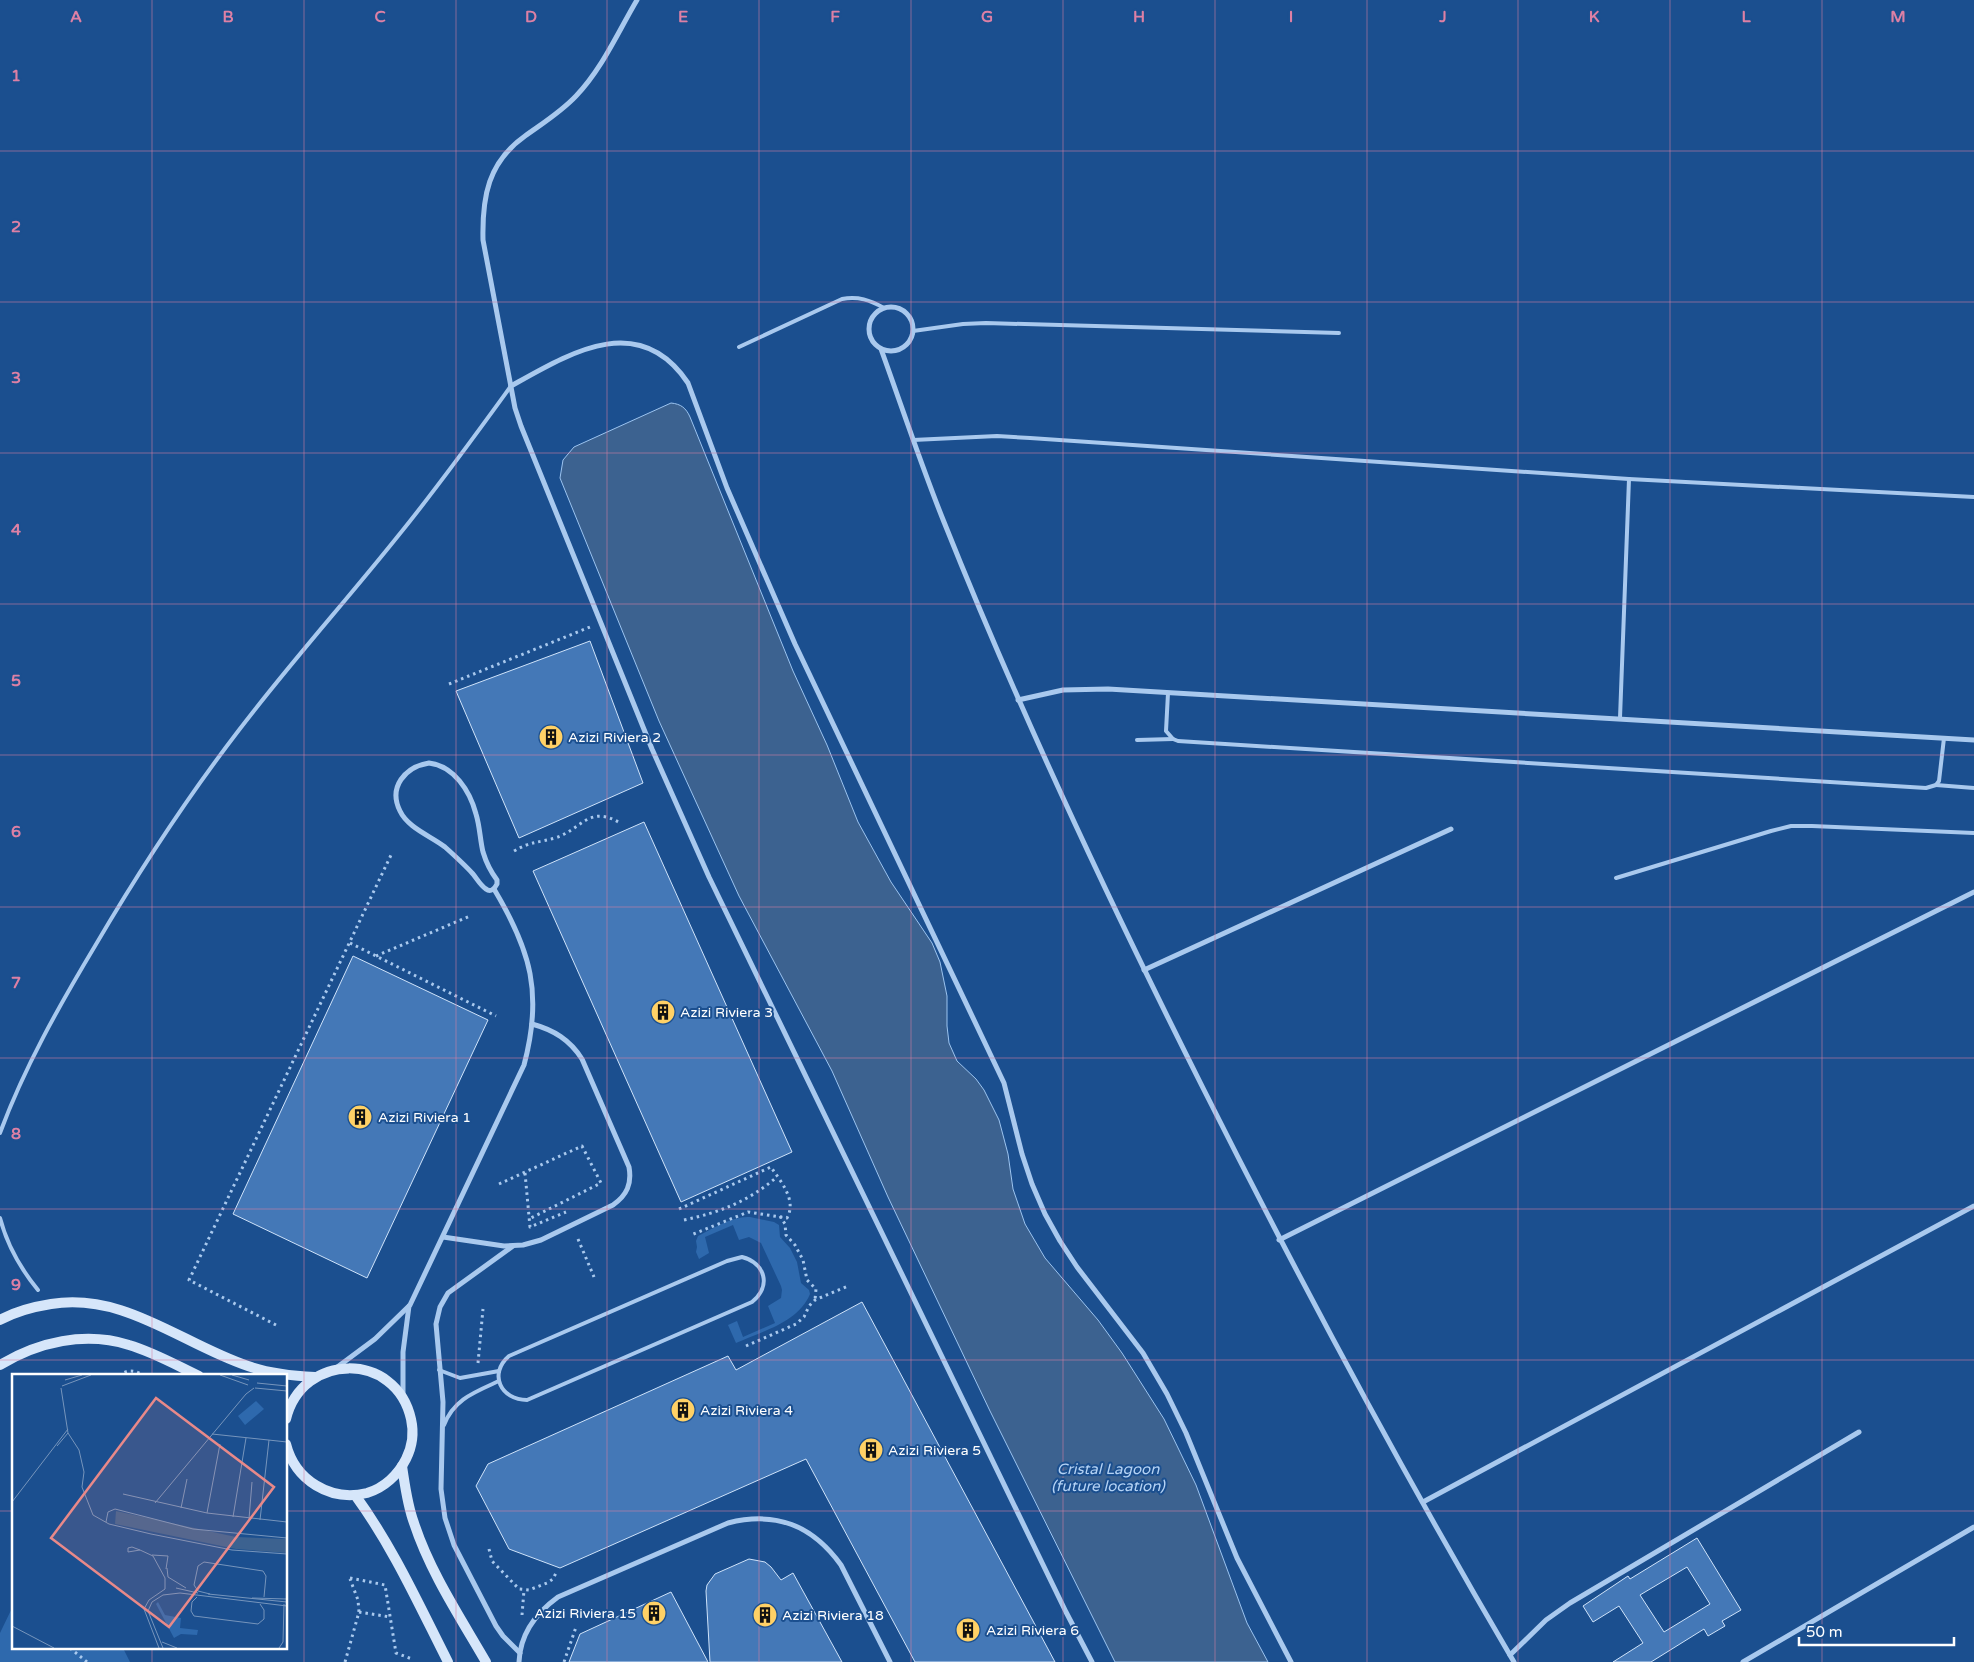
<svg xmlns="http://www.w3.org/2000/svg" width="1974" height="1662" font-family="'Varela Round',sans-serif">
<style>
.green{fill:#2e69ad}
.water{fill:#3c6290;stroke:#9cc4f0}
.building{fill:#4478b7;stroke:#cfe3fa;fill-rule:evenodd}
.lines{fill:none;stroke-linecap:round;stroke-linejoin:round}
.path{stroke:#a9c9ee;stroke-width:3;stroke-dasharray:2.5 4;stroke-linecap:butt}
.lane{stroke:#a9c9ee;stroke-width:4}
.street{stroke:#a9c9ee;stroke-width:5}
.secondary{stroke:#d6e6fa;stroke-width:10}
.grid{fill:none;stroke:#dd80a5;stroke-width:1;stroke-opacity:0.55}
.labels{text-anchor:middle;dominant-baseline:central;stroke-width:4;stroke-linejoin:round;paint-order:stroke}
.poi-label{font-size:14px;fill:#fff;stroke:#1b4f8f;text-anchor:start}
.water-label{font-size:15px;font-style:italic;fill:#b5d3f5;stroke:#1b4f8f}
.inset-road{fill:none;stroke:#7695bc;stroke-width:1}
.view{fill:#e88989;fill-opacity:0.15;stroke:#e88989;stroke-width:2.5}
.inset-edge{fill:none;stroke:#fff;stroke-width:2.5}
.grid-label{font-size:16px;text-anchor:middle;font-weight:bold;fill:#dd80a5;stroke:#1b4f8f;stroke-width:4;stroke-linejoin:round;paint-order:stroke}
</style>
<rect width="100%" height="100%" fill="#1b4f8f"/>
<g class="green">
<path d="M750,1217L774,1222L779,1225L780,1237L790,1248L797,1262L801,1283L809,1290L810,1294C798,1323 762,1331 736,1343L728,1325L737,1321L743,1337L775,1323L768,1306L781,1298L782,1290L781,1286L761,1243L749,1237L739,1240L733,1225L705,1237L709,1253L699,1259L696,1252L697,1247L696,1241L698,1236C714,1228 732,1216 750,1217Z"/>
<path d="M14,1604V1648H123L130,1662H0V1633Z"/>
</g>
<path class="water" d="M671,403C681,404 686,408 690,417L793,671L827,745L858,822L891,882L932,943L940,962L947,996V1026L949,1043L957,1061L976,1079L984,1090L999,1120L1008,1154L1013,1189L1025,1224L1045,1258L1098,1320L1122,1353L1164,1419L1196,1485L1247,1623L1268,1662H1115L990,1411L888,1197L832,1071L739,896L659,721L560,478L563,460L574,447Z"/>
<g class="building">
<path d="M590,641L643,783L519,838L456,691Z"/>
<path d="M644,822L792,1152L681,1202L533,871Z"/>
<path d="M353,956L488,1020L367,1278L233,1214Z"/>
<path d="M862,1302L1055,1662H915L806,1459L560,1568L509,1549L476,1486L488,1464L728,1356L736,1370Z"/>
<path d="M1697,1538L1741,1610L1722,1621L1725,1626L1708,1636L1704,1629L1651,1662H1613L1643,1643L1619,1606L1593,1622L1583,1606L1628,1576L1630,1579ZM1687,1567L1710,1604L1664,1632L1640,1595Z"/>
<path d="M749,1559L765,1562L771,1567L781,1580L793,1573L842,1662H710L706,1591L707,1585L715,1574Z"/>
<path d="M671,1592L708,1662H569L580,1634Z"/>
</g>
<g class="lines">
<g class="path">
<path d="M449,684L590,627"/>
<path d="M514,851C531,841 538,843 555,838C581,830 589,804 620,823"/>
<path d="M350,943L496,1016"/>
<path d="M376,956L470,916"/>
<path d="M525,1173L530,1227L566,1212"/>
<path d="M499,1184L582,1146L601,1183L529,1219"/>
<path d="M679,1209L771,1167C781,1182 797,1200 787,1218L748,1212L691,1235"/>
<path d="M780,1216L785,1224L786,1235L795,1245L803,1260L807,1280L816,1289L815,1300"/>
<path d="M684,1220C721,1212 747,1202 777,1177"/>
<path d="M578,1239L594,1277"/>
<path d="M276,1325L189,1280L392,853"/>
<path d="M746,1346L796,1324L804,1317L809,1306L815,1300L848,1286"/>
<path d="M478,1363L483,1309"/>
<path d="M119,1376C128,1368 136,1371 145,1376"/>
<path d="M489,1549L492,1561L519,1589L529,1590L547,1583L553,1579L556,1573"/>
<path d="M350,1578L385,1585L396,1653L412,1659"/>
<path d="M359,1612L390,1617"/>
<path d="M522,1615L524,1590"/>
<path d="M70,1648L87,1662"/>
<path d="M345,1662L359,1612L358,1600L350,1579"/>
<path d="M564,1662L576,1627"/>
</g>
<g class="lane">
<path d="M913,331L963,324L986,323L1339,333"/>
<path d="M739,347L842,299C858,296 870,300 884,308"/>
<path d="M913,440L997,436L1030,438L1629,479L1974,497"/>
<path d="M1168,693L1166,731L1173,739L1178,741L1926,788L1936,785L1939,781L1944,738"/>
<path d="M1620,718L1629,479"/>
<path d="M1137,740L1173,739"/>
<path d="M1936,785L1974,788"/>
<path d="M1616,878L1771,831L1791,826H1812L1974,833"/>
<path d="M0,1133C24,1068 59,1006 95,946C139,871 186,799 239,730C290,663 346,601 398,536C438,487 474,437 511,386"/>
<path d="M0,1218C7,1245 20,1268 38,1290"/>
<path d="M742,1257C765,1263 772,1286 752,1302L527,1400C501,1400 488,1374 509,1356L727,1261Z"/>
<path d="M439,1370L460,1378L499,1371"/>
<path d="M444,1425C454,1399 475,1392 499,1381"/>
</g>
<g class="street">
<path d="M637,0C618,32 602,69 576,96C561,112 543,123 525,136C488,162 482,197 483,240L515,408L521,426L652,749L709,877L1066,1612L1092,1662"/>
<circle cx="891" cy="329" r="22"/>
<path d="M881,349C902,407 921,465 944,522C1021,715 1110,903 1203,1088C1301,1283 1404,1475 1514,1662"/>
<path d="M511,386C570,353 639,310 688,383L727,488L795,644L1004,1083L1022,1154L1032,1184L1045,1214L1060,1241L1077,1267L1143,1353L1167,1394L1186,1433L1237,1558L1291,1662"/>
<path d="M1018,700L1063,690L1108,689L1974,740"/>
<path d="M429,763C454,766 470,791 476,814C480,827 480,840 483,852C486,862 491,872 497,880V884C495,888 491,893 486,889C481,886 477,879 473,874C465,865 455,856 445,847C431,836 408,828 400,811C388,787 405,767 429,763Z"/>
<path d="M1144,970L1451,829"/>
<path d="M443,1237L504,1246L523,1245L541,1240L613,1205C627,1195 632,1184 629,1167L582,1059C570,1040 554,1030 532,1024"/>
<path d="M1279,1240L1974,892"/>
<path d="M513,1246L448,1293L440,1307L436,1324L443,1402L441,1489L445,1518L454,1545L496,1626L503,1636L520,1653"/>
<path d="M336,1368L375,1339L410,1305L524,1065C543,994 531,951 494,889"/>
<path d="M403,1397V1352L409,1306"/>
<path d="M1423,1502L1974,1206"/>
<path d="M1510,1655L1546,1620L1570,1603L1859,1432"/>
<path d="M519,1662C520,1634 536,1613 558,1597L728,1523C776,1511 812,1525 841,1565L890,1662"/>
<path d="M1743,1662L1974,1527"/>
</g>
<g class="secondary">
<path d="M0,1320C16,1311 32,1307 51,1304C124,1292 182,1344 248,1366C270,1374 292,1376 315,1377"/>
<path d="M0,1365C38,1342 85,1331 129,1345C153,1352 176,1365 199,1376"/>
<path d="M286,1419C302,1352 396,1351 411,1419C414,1432 412,1447 406,1459C398,1475 384,1488 367,1493C330,1502 295,1480 286,1444"/>
<path d="M402,1466C405,1485 407,1504 414,1523C430,1572 460,1617 486,1662"/>
<path d="M355,1495C393,1547 419,1605 448,1662"/>
</g>
</g>
<path class="grid" d="M152,0V1376M304,0V1662M456,0V1662M607,0V1662M759,0V1662M911,0V1662M1063,0V1662M1215,0V1662M1367,0V1662M1518,0V1662M1670,0V1662M1822,0V1662M0,151H1974M0,302H1974M0,453H1974M0,604H1974M0,755H1974M0,907H1974M0,1058H1974M0,1209H1974M0,1360H1974M0,1511H14M286,1511H1974M152,1648V1662"/>
<defs>
<symbol id="building-disc" viewBox="-11 -11 22 22"><circle r="9.5" fill="#ffd166" stroke="#1b4f8f"/><path d="M-4-6H4V6H1V3H-1V6H-4ZM-2.5-4.3h1.7v1.8h-1.7ZM.8-4.3h1.7v1.8H.8ZM-2.5-1h1.7V.8h-1.7ZM.8-1h1.7V.8H.8Z" fill="#111"/></symbol>
</defs>
<g fill-rule="evenodd">
<use href="#building-disc" x="537" y="723" width="28" height="28"/>
<use href="#building-disc" x="649" y="998" width="28" height="28"/>
<use href="#building-disc" x="346" y="1103" width="28" height="28"/>
<use href="#building-disc" x="669" y="1396" width="28" height="28"/>
<use href="#building-disc" x="857" y="1436" width="28" height="28"/>
<use href="#building-disc" x="640" y="1599" width="28" height="28"/>
<use href="#building-disc" x="751" y="1601" width="28" height="28"/>
<use href="#building-disc" x="954" y="1616" width="28" height="28"/>
</g>
<g class="labels">
<g class="poi-label">
<text x="568" y="737">Azizi Riviera 2</text>
<text x="680" y="1012">Azizi Riviera 3</text>
<text x="378" y="1117">Azizi Riviera 1</text>
<text x="700" y="1410">Azizi Riviera 4</text>
<text x="888" y="1450">Azizi Riviera 5</text>
<text x="636" y="1613" text-anchor="end">Azizi Riviera 15</text>
<text x="782" y="1615">Azizi Riviera 18</text>
<text x="986" y="1630">Azizi Riviera 6</text>
</g>
<g class="water-label">
<text x="1108" y="1469">Cristal Lagoon<tspan x="1108" dy="17">(future location)</tspan></text>
</g>
</g>
<g transform="translate(12 1374)">
<rect width="275" height="275" fill="#1b4f8f"/>
<path d="M244,27L252,35L233,51L226,42ZM146,228L153,241L169,244L168,254L186,256L185,261L169,260L162,264L144,230Z" fill="#2e69ad"/>
<path d="M104,137L224,163L275,165V179L224,175L103,150Z" fill="#3c6290"/>
<path class="inset-road" d="M208,1L236,11M220,1L237,6M53,6L70,1M245,9L275,12M50,12L79,1M49,14L56,59L67,76L72,98L70,113L81,141L97,150L139,160L220,176L275,180M243,14L275,17M200,60L275,68M45,72L56,59M111,120L195,139L275,148M0,128L56,55M143,129L234,20L242,14M169,134L175,105M195,139L208,70M221,143L234,64M237,145L240,108M248,146L257,66M94,148L96,138L103,135L181,155L275,164M120,173L128,176L116,178V174ZM128,176L141,182L153,204V215L137,226L132,235L147,274M140,181L156,182L154,195M155,194L156,203L174,214M164,214L186,219M196,220L275,228M198,220L186,217L182,211L186,192L192,188L251,197L254,202L252,223M185,223L180,228L179,237L182,242L246,250L252,245V236L248,230M240,224L275,225M0,252L42,274M150,268L165,274M151,274L136,237L140,228L151,221L168,219L275,232M267,274L271,268L272,230"/>
<path class="view" d="M144,24L262,113L157,253L39,164Z"/>
<rect width="275" height="275" class="inset-edge"/>
</g>
<g class="grid-label">
<text x="76" y="22">A</text>
<text x="228" y="22">B</text>
<text x="380" y="22">C</text>
<text x="531" y="22">D</text>
<text x="683" y="22">E</text>
<text x="835" y="22">F</text>
<text x="987" y="22">G</text>
<text x="1139" y="22">H</text>
<text x="1291" y="22">I</text>
<text x="1443" y="22">J</text>
<text x="1594" y="22">K</text>
<text x="1746" y="22">L</text>
<text x="1898" y="22">M</text>
<text x="16" y="81">1</text>
<text x="16" y="232">2</text>
<text x="16" y="383">3</text>
<text x="16" y="535">4</text>
<text x="16" y="686">5</text>
<text x="16" y="837">6</text>
<text x="16" y="988">7</text>
<text x="16" y="1139">8</text>
<text x="16" y="1290">9</text>
</g>
<path d="M1799 1637v8h155v-8" fill="none" stroke="#ffffff" stroke-width="2.5"/>
<text x="1806" y="1637" font-size="15" fill="#ffffff" stroke="#1b4f8f" stroke-width="4" paint-order="stroke">50 m</text>
</svg>
